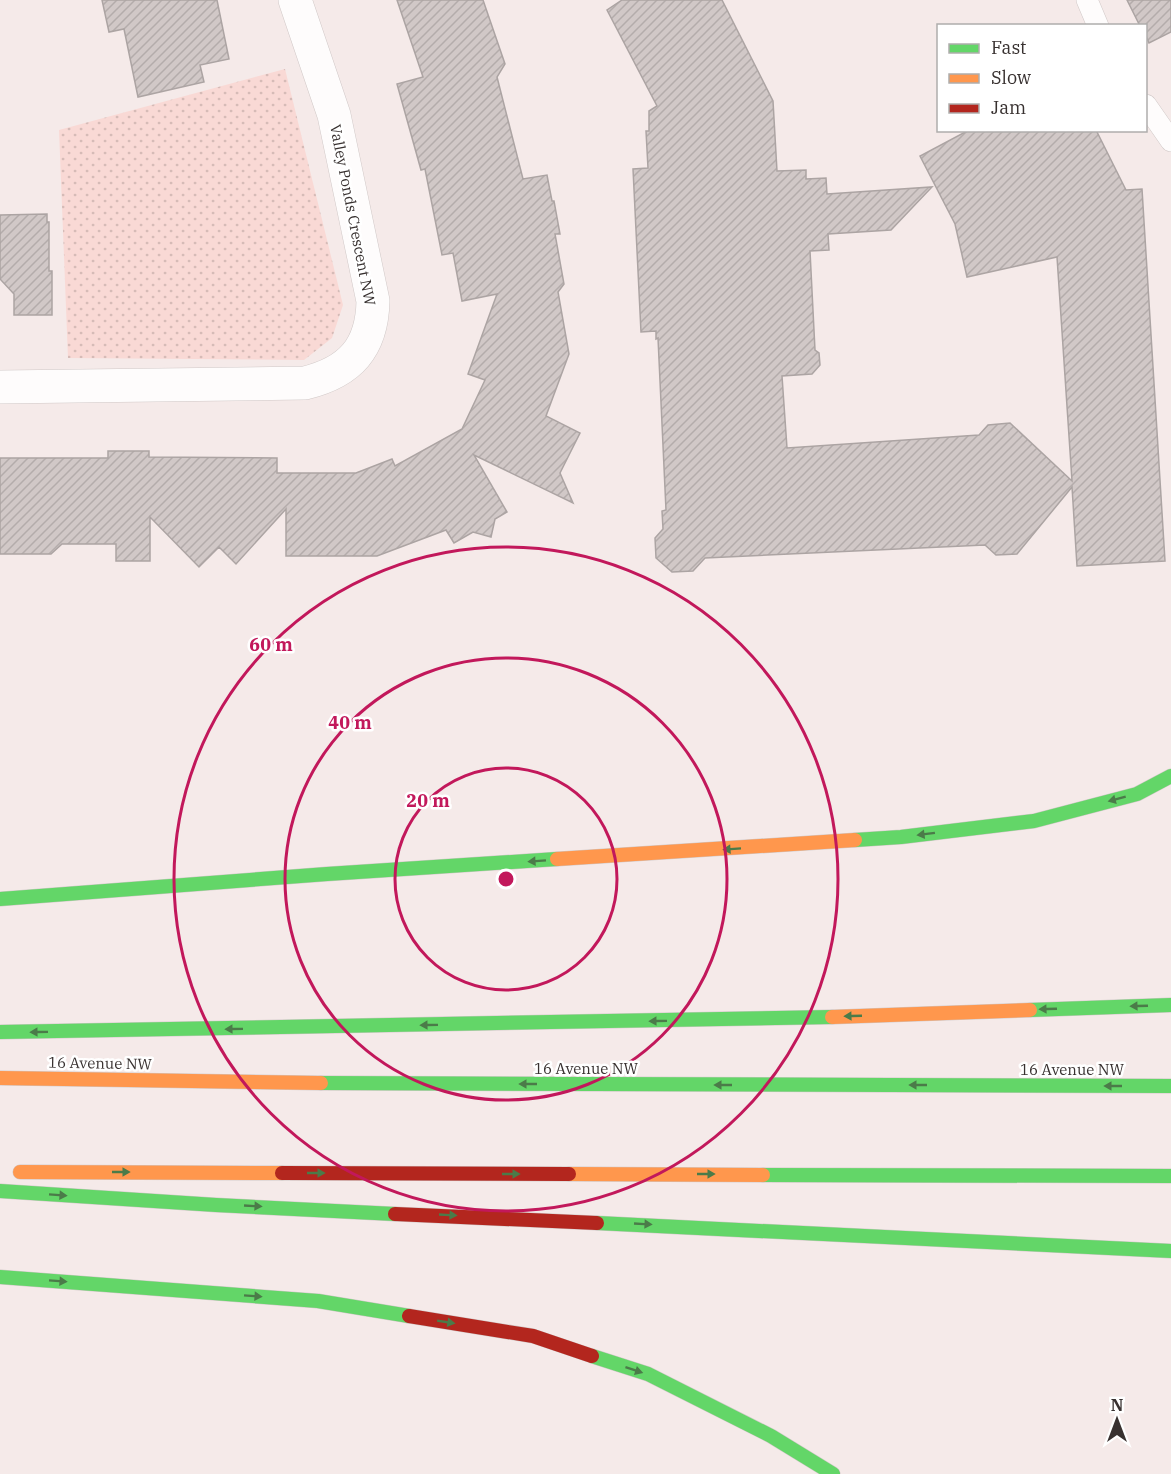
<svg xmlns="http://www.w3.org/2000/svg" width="1171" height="1474" font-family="'IBM Plex Serif',serif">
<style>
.park{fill:url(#park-dots)}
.building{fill:url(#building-hatch);stroke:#aca4a3;stroke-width:1.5}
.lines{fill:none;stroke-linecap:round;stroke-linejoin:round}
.lane-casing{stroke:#d0c8c7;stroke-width:22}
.street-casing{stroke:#d0c8c7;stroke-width:34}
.fast-casing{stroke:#d0c8c7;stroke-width:15}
.slow-casing{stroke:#d0c8c7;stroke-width:15}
.jam-casing{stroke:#d0c8c7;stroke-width:15}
.lane{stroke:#fefcfc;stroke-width:21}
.street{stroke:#fefcfc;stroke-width:33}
.fast{stroke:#63d668;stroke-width:14}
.slow{stroke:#ff974d;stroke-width:14}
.jam{stroke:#b3261e;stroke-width:14}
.oneway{fill:#4b7b49}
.ring{fill:none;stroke:#c2185b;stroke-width:3}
.labels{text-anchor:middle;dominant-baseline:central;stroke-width:5;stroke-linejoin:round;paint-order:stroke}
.street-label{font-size:15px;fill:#383130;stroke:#fff}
.centre{fill:#c2185b;stroke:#fff;stroke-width:3}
.ring-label{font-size:18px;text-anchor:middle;font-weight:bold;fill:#c2185b;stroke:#fff;stroke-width:5;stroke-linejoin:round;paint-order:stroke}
</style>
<defs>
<pattern id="park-dots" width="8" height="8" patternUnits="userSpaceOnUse" patternTransform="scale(1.5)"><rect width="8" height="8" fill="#f9d9d5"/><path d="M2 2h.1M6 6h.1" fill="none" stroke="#d6bbb7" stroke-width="1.8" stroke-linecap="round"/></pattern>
<pattern id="building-hatch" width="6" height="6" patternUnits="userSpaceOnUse" patternTransform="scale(1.5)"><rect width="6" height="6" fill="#d1c8c7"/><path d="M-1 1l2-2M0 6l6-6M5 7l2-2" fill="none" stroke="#b4acab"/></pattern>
</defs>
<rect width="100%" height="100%" fill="#f5eae9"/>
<path class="park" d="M285,69L343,305L332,338L304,360L68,358L59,130Z"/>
<g class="building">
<path d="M102,0H217L229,59L200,65L204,82L138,97L124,29L109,32Z"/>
<path d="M397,0H483L505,64L497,77L523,179L547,175L552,201H554L560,234H555L564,284L558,292L569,354L546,416L580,433L560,473L573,503L474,455L507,512L495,519L491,537L473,532L454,543L446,530L377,556H286V509L236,564L219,547L199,567L150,517V561H116V544H62L51,554H0V458H108V451H149V457L277,458V473H356L392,459L395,466L462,429L485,380L468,374L497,294L462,301L453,253L442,255L425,169L421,170L397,84L423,77Z"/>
<path d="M622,0H722L773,101L777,171L806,170V179L826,178L827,194L932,187L891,230L828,234L829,250L810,251L815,350L819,353L820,365L812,374L782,376L787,448L979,435L988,425L1010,423L1072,481L1057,257L967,277L955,224L920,156L969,130H1096L1126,190L1142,189L1165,561L1077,566L1072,487L1017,554L996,555L985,545L705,558L693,571L672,572L656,558L655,538L663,529L662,511L666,510L658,338L656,339V331L641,332L633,169L648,168L646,131H649V111L657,106L607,10Z"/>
<path d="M1127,0H1171V32L1149,43L1146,36V26H1140Z"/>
<path d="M47,214V222H49V271H52V315H14V294L0,279V215Z"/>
</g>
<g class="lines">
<defs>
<g id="lane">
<path d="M1087,0L1098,26"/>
<path d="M1146,105L1171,141"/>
</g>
<path id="street" d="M0,387L305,383C350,372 372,348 373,301L334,115L295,0"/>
<g id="fast">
<path d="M855,840L901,837L1034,821L1137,794L1171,776"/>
<path d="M0,899L327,874L557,859"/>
<path d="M1030,1010L1171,1005"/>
<path d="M0,1032L832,1017"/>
<path d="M321,1083L1171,1086"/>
<path d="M763,1175L1171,1176"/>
<path d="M0,1191L216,1205L395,1214"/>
<path d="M597,1223L1171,1251"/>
<path d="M0,1277L318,1301L409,1316"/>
<path d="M592,1356L648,1374L771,1436L833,1474"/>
</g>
<g id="slow">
<path d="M557,859L855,840"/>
<path d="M832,1017L1030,1010"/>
<path d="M0,1078L321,1083"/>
<path d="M20,1172L282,1173"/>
<path d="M569,1174L763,1175"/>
</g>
<g id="jam">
<path d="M282,1173L569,1174"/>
<path d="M395,1214L597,1223"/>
<path d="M409,1316L533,1336L592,1356"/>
</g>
</defs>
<use href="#lane" class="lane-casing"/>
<use href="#street" class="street-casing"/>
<use href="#fast" class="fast-casing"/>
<use href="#slow" class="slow-casing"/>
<use href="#jam" class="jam-casing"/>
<use href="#lane" class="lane"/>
<use href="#street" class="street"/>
<use href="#fast" class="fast"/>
<use href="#slow" class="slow"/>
<use href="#jam" class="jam"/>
</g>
<defs><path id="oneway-solid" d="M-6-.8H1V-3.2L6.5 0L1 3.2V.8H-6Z" transform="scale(1.5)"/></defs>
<g class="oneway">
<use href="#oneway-solid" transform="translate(1117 799) rotate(165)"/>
<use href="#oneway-solid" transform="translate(926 834) rotate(173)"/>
<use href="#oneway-solid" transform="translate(732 849) rotate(176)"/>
<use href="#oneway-solid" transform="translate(537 861) rotate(176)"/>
<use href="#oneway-solid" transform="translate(1139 1006) rotate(178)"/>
<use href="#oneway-solid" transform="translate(1048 1009) rotate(178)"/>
<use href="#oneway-solid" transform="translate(853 1016) rotate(178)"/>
<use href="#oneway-solid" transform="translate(658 1021) rotate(179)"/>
<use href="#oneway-solid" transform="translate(429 1025) rotate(179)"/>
<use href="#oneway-solid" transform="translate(234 1029) rotate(179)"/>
<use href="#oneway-solid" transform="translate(39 1032) rotate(179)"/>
<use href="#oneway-solid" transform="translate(528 1084) rotate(-180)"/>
<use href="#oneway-solid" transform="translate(723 1085) rotate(-180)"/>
<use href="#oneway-solid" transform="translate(918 1085) rotate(-180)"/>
<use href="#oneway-solid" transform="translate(1113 1086) rotate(-180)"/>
<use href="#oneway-solid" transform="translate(121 1172)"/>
<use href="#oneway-solid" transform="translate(316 1173)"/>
<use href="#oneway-solid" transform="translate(511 1174)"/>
<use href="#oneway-solid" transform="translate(706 1174)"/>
<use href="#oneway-solid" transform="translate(58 1195) rotate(4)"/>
<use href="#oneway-solid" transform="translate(253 1206) rotate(3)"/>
<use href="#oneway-solid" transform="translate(448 1215) rotate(3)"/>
<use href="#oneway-solid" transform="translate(643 1224) rotate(3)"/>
<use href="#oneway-solid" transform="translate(58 1281) rotate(4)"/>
<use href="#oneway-solid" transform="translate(253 1296) rotate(4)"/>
<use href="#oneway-solid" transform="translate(446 1322) rotate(9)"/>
<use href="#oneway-solid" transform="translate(634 1370) rotate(18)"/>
</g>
<g class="ring">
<circle cx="506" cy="879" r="111"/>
<circle cx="506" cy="879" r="221"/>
<circle cx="506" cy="879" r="332"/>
</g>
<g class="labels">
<g class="street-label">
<text transform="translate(353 215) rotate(79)">Valley Ponds Crescent NW</text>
<text transform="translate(100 1063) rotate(1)">16 Avenue NW</text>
<text x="586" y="1068">16 Avenue NW</text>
<text x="1072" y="1069">16 Avenue NW</text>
</g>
</g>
<circle cx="506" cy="879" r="9" class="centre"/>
<g class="ring-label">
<text x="271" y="651">60 m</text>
<text x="350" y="729">40 m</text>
<text x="428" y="807">20 m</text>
</g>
<rect x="937" y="24" width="210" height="108" fill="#ffffff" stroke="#afadac" stroke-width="1.5"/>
<rect x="949" y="44" width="30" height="9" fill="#63d668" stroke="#afadac" stroke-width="1.5"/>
<text x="991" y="54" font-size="18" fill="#383130">Fast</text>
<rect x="949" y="74" width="30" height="9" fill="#ff974d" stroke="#afadac" stroke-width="1.5"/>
<text x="991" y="84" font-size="18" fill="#383130">Slow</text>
<rect x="949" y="104" width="30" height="9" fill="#b3261e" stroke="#afadac" stroke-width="1.5"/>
<text x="991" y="114" font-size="18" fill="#383130">Jam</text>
<g transform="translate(1117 1420)" stroke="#ffffff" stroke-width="4.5" paint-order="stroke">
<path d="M0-4.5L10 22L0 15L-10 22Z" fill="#383130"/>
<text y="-9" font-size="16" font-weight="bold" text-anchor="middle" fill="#383130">N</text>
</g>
</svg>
